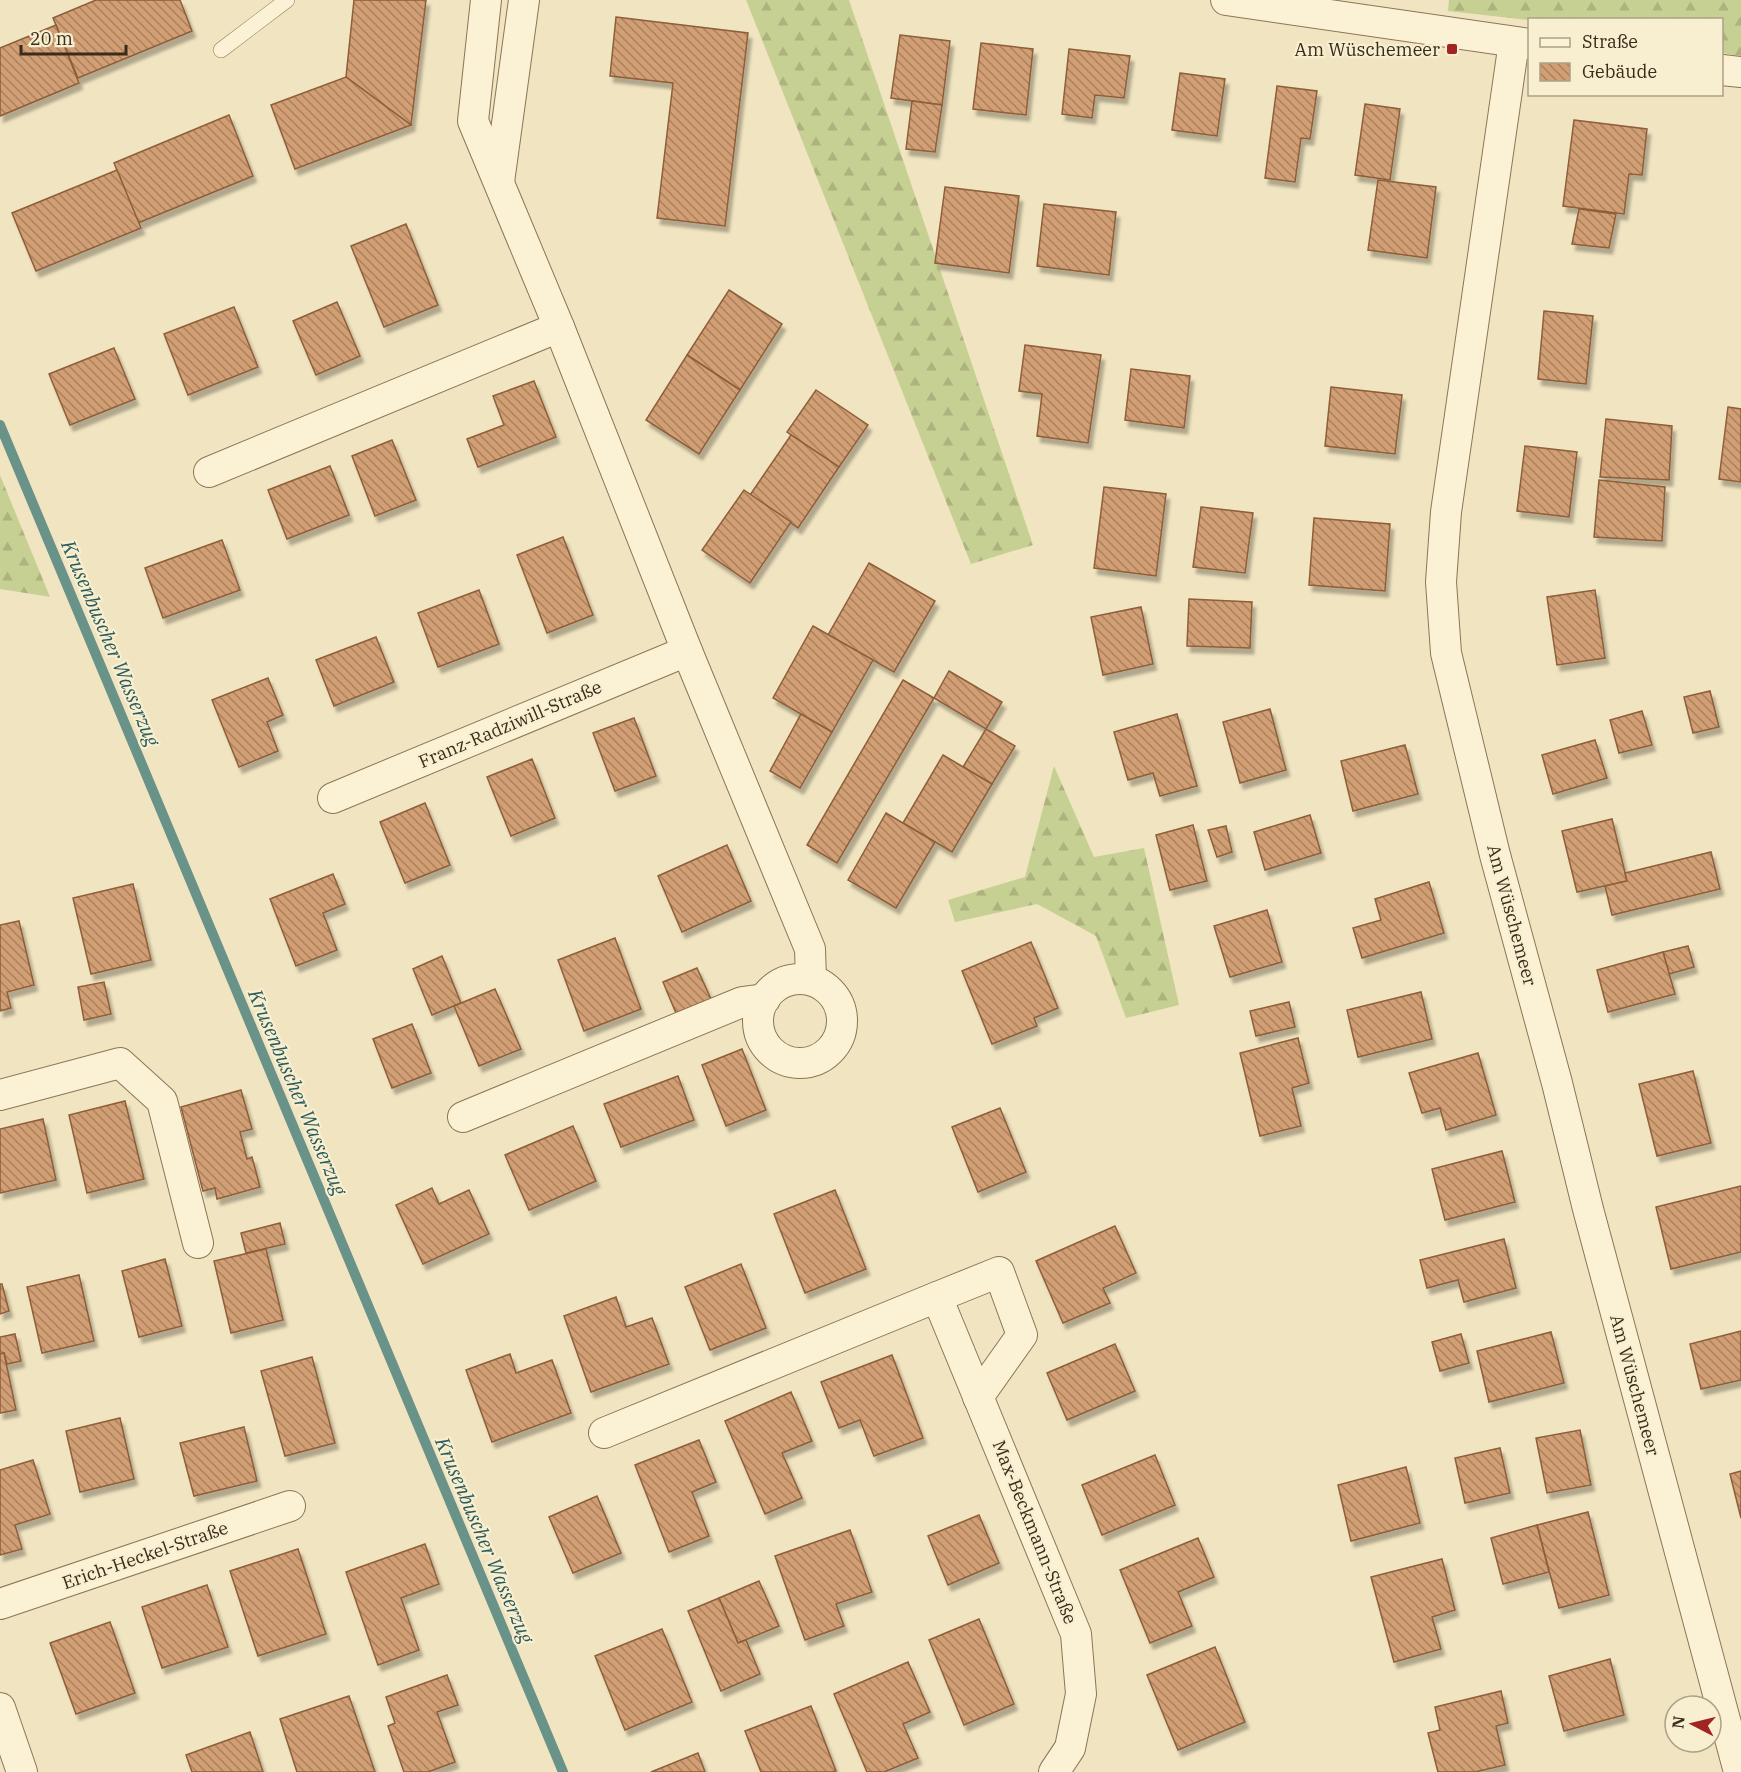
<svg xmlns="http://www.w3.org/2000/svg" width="1741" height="1772" font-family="'IBM Plex Serif',serif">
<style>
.forest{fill:url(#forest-firs)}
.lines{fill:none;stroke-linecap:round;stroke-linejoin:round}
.stream{stroke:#699289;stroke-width:10}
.building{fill:url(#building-back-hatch);stroke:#8d5e3a;stroke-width:1.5;filter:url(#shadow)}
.lane-casing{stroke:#8c7556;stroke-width:16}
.street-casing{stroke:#8c7556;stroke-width:32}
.lane{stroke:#fbf1d4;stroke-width:15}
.street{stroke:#fbf1d4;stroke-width:30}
.poi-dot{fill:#a02522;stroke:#f8eed0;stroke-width:2}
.labels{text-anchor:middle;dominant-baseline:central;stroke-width:4.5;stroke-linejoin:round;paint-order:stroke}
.poi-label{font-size:18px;fill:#3a2c1c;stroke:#f8eed0;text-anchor:end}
.street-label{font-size:18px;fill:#3a2c1c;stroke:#f8eed0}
.water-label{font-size:20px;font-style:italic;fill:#2a5b5a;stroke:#f8eed0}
</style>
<defs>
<pattern id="forest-firs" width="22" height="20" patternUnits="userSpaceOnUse" patternTransform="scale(1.5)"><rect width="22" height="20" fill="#c7d093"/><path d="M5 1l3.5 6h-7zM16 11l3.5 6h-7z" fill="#acb37e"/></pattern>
<pattern id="building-back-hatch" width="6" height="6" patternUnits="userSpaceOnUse" patternTransform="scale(1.5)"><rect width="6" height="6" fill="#d29e73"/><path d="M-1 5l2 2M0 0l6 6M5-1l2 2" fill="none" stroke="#ab815e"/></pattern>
<filter id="shadow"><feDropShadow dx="3.5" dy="6" stdDeviation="1.5" flood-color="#0004"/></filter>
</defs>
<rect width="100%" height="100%" fill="#f1e4c0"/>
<g class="forest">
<path d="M746,0H849L1033,545L971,564Z"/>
<path d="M1449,0H1741V56L1722,53V20H1529L1448,11Z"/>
<path d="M0,475L50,597H51L0,589Z"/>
<path d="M1054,766L1094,857L1144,848L1179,1005L1126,1018L1096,936L1037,904L955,922L948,900L1025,877Z"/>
</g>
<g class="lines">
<path class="stream" d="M0,425L563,1772"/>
</g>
<g class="building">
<path d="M96,0H180L192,31L78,78L53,18Z"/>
<path d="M354,0H426L411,125L346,77Z"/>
<path d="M616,17L748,33L725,226L657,218L673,83L610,76Z"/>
<path d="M56,25L79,83L0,116V48Z"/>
<path d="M900,35L950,41L942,105L891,98Z"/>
<path d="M981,43L1033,49L1026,115L973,109Z"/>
<path d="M1069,49L1130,56L1124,98L1095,95L1092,118L1062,114Z"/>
<path d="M1180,73L1225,79L1217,136L1172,130Z"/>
<path d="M346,77L411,125L295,169L271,105Z"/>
<path d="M1277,86L1317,91L1310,139L1301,138L1295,182L1265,178Z"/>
<path d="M912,101L942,105L935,152L906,149Z"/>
<path d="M1365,104L1400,109L1390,180L1355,175Z"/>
<path d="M229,115L253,176L138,223L114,163Z"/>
<path d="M1574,120L1647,129L1642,175L1629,174L1624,214L1563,206Z"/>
<path d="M117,170L141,228L36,271L12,213Z"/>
<path d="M1378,180L1436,187L1427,258L1368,250Z"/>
<path d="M945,187L1019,196L1009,273L935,263Z"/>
<path d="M1044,204L1116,212L1109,275L1037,266Z"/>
<path d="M1579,209L1616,214L1609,248L1572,244Z"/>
<path d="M406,224L438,305L384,327L351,246Z"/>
<path d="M729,290L782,324L740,390L687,355Z"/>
<path d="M337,302L360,356L316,375L293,321Z"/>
<path d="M234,307L258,367L188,395L164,334Z"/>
<path d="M1544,311L1593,316L1586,384L1538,379Z"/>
<path d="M1025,345L1101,355L1088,443L1037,436L1042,394L1019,391Z"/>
<path d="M114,348L135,399L70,425L49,374Z"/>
<path d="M687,355L740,390L699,454L646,420Z"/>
<path d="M1131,369L1190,376L1184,428L1125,420Z"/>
<path d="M534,381L556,437L478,467L467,439L504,425L493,396Z"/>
<path d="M1331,387L1402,395L1395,454L1325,446Z"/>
<path d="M816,390L868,425L839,467L787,432Z"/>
<path d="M1728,407L1741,409V482L1719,479Z"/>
<path d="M1606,419L1672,426L1669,480L1600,477Z"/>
<path d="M791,435L839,467L798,528L750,495Z"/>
<path d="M392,440L416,500L375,516L352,456Z"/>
<path d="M1525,446L1577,452L1569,517L1517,511Z"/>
<path d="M330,466L349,515L287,539L268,490Z"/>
<path d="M1599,480L1665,487L1662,541L1594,537Z"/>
<path d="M1104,487L1166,494L1156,576L1094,568Z"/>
<path d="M744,490L791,522L750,583L702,550Z"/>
<path d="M1201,507L1253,513L1245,573L1193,567Z"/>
<path d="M1314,518L1390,524L1385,591L1309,585Z"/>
<path d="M563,537L593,615L547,633L517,555Z"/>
<path d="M222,540L240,590L163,618L145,568Z"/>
<path d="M869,563L935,601L894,672L828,635Z"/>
<path d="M479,590L499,644L438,667L418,613Z"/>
<path d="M1595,590L1605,658L1557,665L1547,597Z"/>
<path d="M1189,599L1252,602L1250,648L1187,646Z"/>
<path d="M1141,607L1153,664L1103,675L1091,617Z"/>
<path d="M813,626L873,660L832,732L773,698Z"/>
<path d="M376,637L394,682L334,706L316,660Z"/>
<path d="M949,671L1002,702L986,729L934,698Z"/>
<path d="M268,678L283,715L267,722L278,751L239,767L212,700Z"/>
<path d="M903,680L934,698L837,863L807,845Z"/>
<path d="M1710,691L1719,727L1693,733L1684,697Z"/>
<path d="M1270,709L1286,770L1240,783L1223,722Z"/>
<path d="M1642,711L1652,745L1619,753L1610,720Z"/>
<path d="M801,714L832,732L800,788L770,771Z"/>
<path d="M1177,714L1197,786L1160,796L1153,773L1128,780L1114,732Z"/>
<path d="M634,718L656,776L615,791L593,733Z"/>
<path d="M986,729L1015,746L992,784L963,767Z"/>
<path d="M1595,740L1607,778L1553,794L1542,755Z"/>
<path d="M1405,745L1418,794L1353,811L1341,761Z"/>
<path d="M943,755L992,784L952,852L903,823Z"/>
<path d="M532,759L555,818L511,836L487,777Z"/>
<path d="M425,803L450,865L405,883L380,822Z"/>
<path d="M886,813L935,842L896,908L848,880Z"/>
<path d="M1310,815L1321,853L1265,870L1254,832Z"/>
<path d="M1612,819L1627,881L1577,892L1562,831Z"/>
<path d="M1193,825L1207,881L1170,890L1156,835Z"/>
<path d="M1226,826L1232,852L1217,857L1208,830Z"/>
<path d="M727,845L751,901L682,932L658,876Z"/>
<path d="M1711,852L1720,889L1612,915L1605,886L1627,881L1625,873Z"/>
<path d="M333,874L345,904L323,913L337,950L296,966L270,899Z"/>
<path d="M1429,882L1444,933L1362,958L1353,928L1381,920L1375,899Z"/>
<path d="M133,884L151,960L91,974L73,898Z"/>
<path d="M1267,910L1282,962L1230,977L1214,926Z"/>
<path d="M19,921L34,985L7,992L11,1008L0,1011V925Z"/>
<path d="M615,938L641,1009L584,1031L558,960Z"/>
<path d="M1031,942L1058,1008L1034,1018L1037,1026L992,1044L962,971Z"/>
<path d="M1688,946L1694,967L1669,974L1663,952Z"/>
<path d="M1663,952L1675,994L1608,1012L1597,970Z"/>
<path d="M442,956L461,1003L432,1015L413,969Z"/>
<path d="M697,968L711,999L676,1013L663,982Z"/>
<path d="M104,982L111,1014L84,1020L78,987Z"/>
<path d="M495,989L521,1049L479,1066L454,1006Z"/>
<path d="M1421,992L1432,1039L1358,1057L1347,1010Z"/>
<path d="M1289,1002L1295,1027L1256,1036L1250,1011Z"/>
<path d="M412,1024L431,1073L392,1088L373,1039Z"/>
<path d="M1298,1038L1309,1083L1292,1088L1301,1126L1260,1136L1240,1053Z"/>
<path d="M742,1049L766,1110L726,1126L702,1065Z"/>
<path d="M1478,1053L1496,1115L1446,1130L1440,1108L1422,1113L1409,1073Z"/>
<path d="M1693,1071L1711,1143L1657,1156L1639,1084Z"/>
<path d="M678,1076L694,1120L621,1147L604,1104Z"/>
<path d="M241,1090L252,1129L240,1132L247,1159L252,1157L260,1187L217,1199L215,1188L203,1191L181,1107Z"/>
<path d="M125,1101L144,1179L87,1193L69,1115Z"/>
<path d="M1000,1108L1026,1172L978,1192L952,1127Z"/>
<path d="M43,1119L56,1180L0,1193V1129Z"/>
<path d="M573,1126L596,1181L529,1210L505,1155Z"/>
<path d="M1502,1151L1515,1202L1445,1220L1432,1169Z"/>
<path d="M1741,1186V1252L1671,1269L1656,1207Z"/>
<path d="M432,1188L439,1204L469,1190L489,1234L423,1264L396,1205Z"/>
<path d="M835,1190L866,1269L805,1293L774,1214Z"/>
<path d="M280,1223L285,1244L246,1253L241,1233Z"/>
<path d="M1115,1226L1136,1273L1103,1288L1110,1303L1063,1323L1036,1261Z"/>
<path d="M1504,1239L1516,1288L1464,1302L1458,1280L1427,1288L1420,1260Z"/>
<path d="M266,1249L283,1320L231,1333L214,1261Z"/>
<path d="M165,1259L182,1326L139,1337L122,1271Z"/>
<path d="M741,1264L766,1328L710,1350L685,1287Z"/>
<path d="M79,1275L94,1341L42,1353L27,1287Z"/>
<path d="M0,1284H2L9,1311L0,1314Z"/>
<path d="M616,1297L626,1327L652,1318L669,1364L591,1392L564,1316Z"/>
<path d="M1741,1331V1380L1701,1389L1690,1344Z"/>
<path d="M1551,1332L1564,1383L1489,1402L1477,1351Z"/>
<path d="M15,1334L21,1361L7,1364L4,1353L0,1354V1337Z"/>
<path d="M1461,1334L1469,1363L1440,1371L1432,1342Z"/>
<path d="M1115,1344L1135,1391L1067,1420L1047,1373Z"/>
<path d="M4,1353L16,1410L0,1413V1354Z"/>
<path d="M510,1354L516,1373L552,1360L571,1413L492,1442L466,1370Z"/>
<path d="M892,1355L923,1438L874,1456L860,1420L839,1428L821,1382Z"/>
<path d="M312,1357L335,1443L285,1456L261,1371Z"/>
<path d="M791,1392L812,1441L782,1453L802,1498L765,1514L725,1421Z"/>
<path d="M120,1418L134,1479L80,1492L66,1431Z"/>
<path d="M244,1427L257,1481L194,1496L180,1443Z"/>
<path d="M1580,1430L1591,1485L1547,1493L1536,1438Z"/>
<path d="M699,1440L716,1482L692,1492L709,1536L669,1552L635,1465Z"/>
<path d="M1500,1448L1510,1493L1465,1503L1455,1458Z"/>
<path d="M1155,1455L1175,1505L1102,1535L1082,1485Z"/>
<path d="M33,1460L50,1514L15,1525L22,1549L0,1555V1470Z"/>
<path d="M1406,1467L1420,1523L1351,1541L1338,1485Z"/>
<path d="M1741,1471V1518L1730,1474Z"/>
<path d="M597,1496L621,1553L573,1573L549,1517Z"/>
<path d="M1588,1512L1609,1595L1559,1608L1537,1525Z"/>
<path d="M979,1515L999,1563L948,1585L928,1536Z"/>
<path d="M1537,1525L1549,1572L1503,1584L1491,1538Z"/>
<path d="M850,1530L872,1592L836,1604L844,1626L805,1640L775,1556Z"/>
<path d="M1198,1538L1214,1577L1178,1592L1192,1626L1150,1643L1120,1570Z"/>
<path d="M425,1544L439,1584L401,1598L419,1650L378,1665L346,1572Z"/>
<path d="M298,1549L326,1634L258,1656L230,1571Z"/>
<path d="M1442,1559L1455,1610L1432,1617L1441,1649L1394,1662L1371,1577Z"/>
<path d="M759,1581L779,1626L738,1643L719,1598Z"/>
<path d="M207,1585L228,1647L162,1668L142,1607Z"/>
<path d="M719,1598L738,1643L746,1640L760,1674L721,1691L688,1611Z"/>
<path d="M979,1619L1014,1704L964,1725L929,1640Z"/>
<path d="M110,1622L135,1693L76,1714L50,1643Z"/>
<path d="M662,1629L692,1702L625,1730L595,1656Z"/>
<path d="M1215,1647L1245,1722L1178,1750L1147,1675Z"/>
<path d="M1610,1659L1624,1715L1564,1731L1549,1676Z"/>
<path d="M908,1662L930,1712L903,1724L918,1758L884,1772H867L834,1694Z"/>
<path d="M447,1675L458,1705L437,1712L455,1762L428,1772H404L388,1726L395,1723L386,1697Z"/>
<path d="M1501,1691L1508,1723L1496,1726L1505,1765L1475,1772H1438L1428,1733L1440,1730L1435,1707Z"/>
<path d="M349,1696L375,1772H297L280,1719Z"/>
<path d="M811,1706L836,1771L832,1772H761L745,1731Z"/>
<path d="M250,1732L263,1772H192L186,1755Z"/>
<path d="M698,1753L705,1772H651Z"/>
</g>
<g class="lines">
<defs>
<path id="lane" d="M221,50L287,0"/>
<g id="street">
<path d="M486,0L473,121L559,327L687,651L810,949L811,980"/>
<path d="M1226,0L1530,44"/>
<path d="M1514,42L1446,512L1441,582L1446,653L1495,855L1557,1083L1588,1209L1739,1772"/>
<path d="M1722,70L1741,72"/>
<path d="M499,182L524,0"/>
<path d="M209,472L559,327"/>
<path d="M333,798L687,651"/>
<circle cx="800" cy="1021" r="42"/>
<path d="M0,1095L120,1063L162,1101L198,1243"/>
<path d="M463,1117L742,1002L765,999"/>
<path d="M937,1297L999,1272L1022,1335L978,1397"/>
<path d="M604,1433L937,1297L1076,1634L1081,1694L1070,1748L1054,1772"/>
<path d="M0,1604L290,1506"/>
<path d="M0,1708L22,1772"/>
</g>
</defs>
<use href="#lane" class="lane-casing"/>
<use href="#street" class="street-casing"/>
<use href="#lane" class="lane"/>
<use href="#street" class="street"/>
</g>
<rect class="poi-dot" x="1446" y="43" width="12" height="12" rx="3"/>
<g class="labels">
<g class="poi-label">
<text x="1440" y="49">Am Wüschemeer</text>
</g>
<g class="street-label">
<text transform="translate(510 724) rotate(-23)">Franz-Radziwill-Straße</text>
<text transform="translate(1512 915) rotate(75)">Am Wüschemeer</text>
<text transform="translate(1635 1385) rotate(75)">Am Wüschemeer</text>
<text transform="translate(1035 1532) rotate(68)">Max-Beckmann-Straße</text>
<text transform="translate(145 1555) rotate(-19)">Erich-Heckel-Straße</text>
</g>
<g class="water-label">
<text transform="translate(111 643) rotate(67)">Krusenbuscher Wasserzug</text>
<text transform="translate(298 1092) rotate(67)">Krusenbuscher Wasserzug</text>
<text transform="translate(485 1540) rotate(67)">Krusenbuscher Wasserzug</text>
</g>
</g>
<rect x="1528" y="18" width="195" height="78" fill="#f8eed0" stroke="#aca088" stroke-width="1.5"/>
<rect x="1540" y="38" width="30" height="9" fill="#fbf1d4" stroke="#aca088" stroke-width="1.5"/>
<text x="1582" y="48" font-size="18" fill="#3a2c1c">Straße</text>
<rect x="1540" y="63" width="30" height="18" fill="url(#building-back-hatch)" stroke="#aca088" stroke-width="1.5"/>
<text x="1582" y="78" font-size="18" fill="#3a2c1c">Gebäude</text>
<g transform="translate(1693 1724) rotate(277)"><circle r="28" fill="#f8eed0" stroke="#aca088" stroke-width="1.5"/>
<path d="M0-4.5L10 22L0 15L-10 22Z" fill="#a02522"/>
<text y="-9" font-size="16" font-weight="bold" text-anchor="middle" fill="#3a2c1c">N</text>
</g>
<path d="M21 45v9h105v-9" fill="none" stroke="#3a2c1c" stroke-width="3"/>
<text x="30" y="45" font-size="18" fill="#3a2c1c" stroke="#f8eed0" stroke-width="4.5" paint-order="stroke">20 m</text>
</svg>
